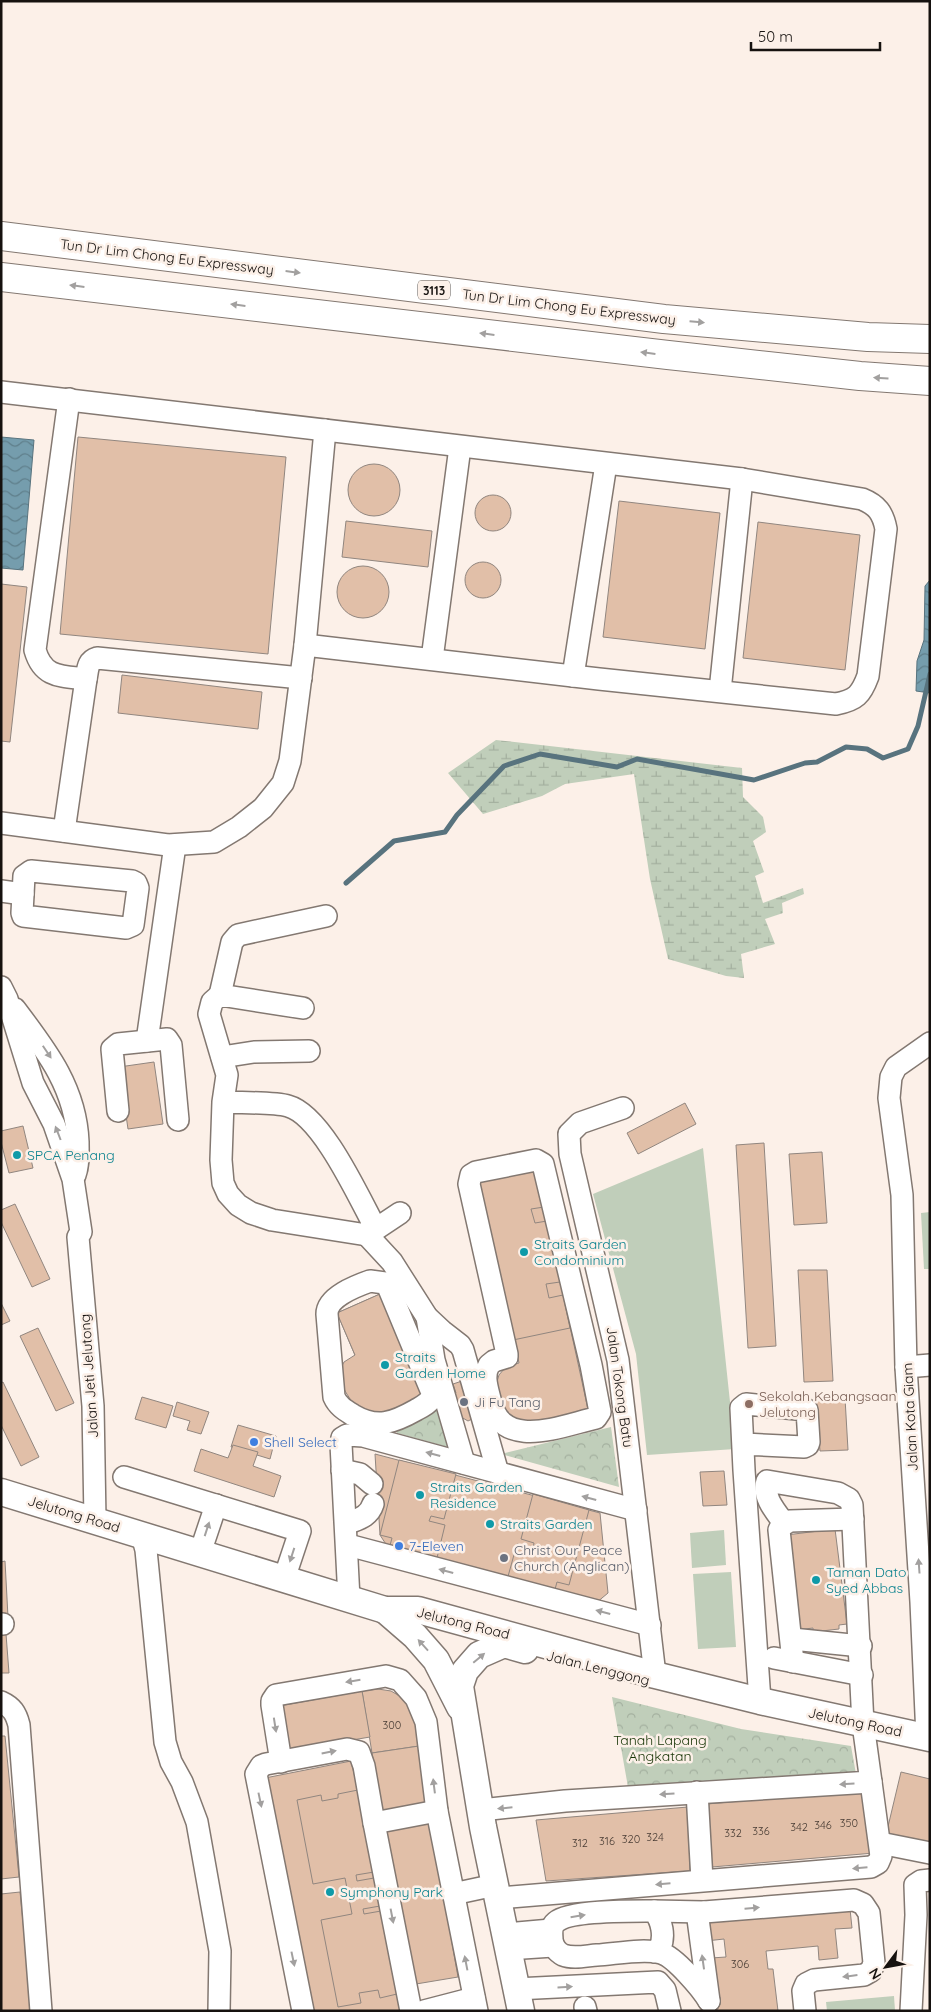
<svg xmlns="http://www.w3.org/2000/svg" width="931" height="2012" font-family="Quicksand,sans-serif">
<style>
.green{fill:#c0ceba}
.wetland{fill:url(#wetland-marsh)}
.park{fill:url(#park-crowns)}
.water{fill:url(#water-waves);stroke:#58737e}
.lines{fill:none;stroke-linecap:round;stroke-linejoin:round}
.stream{stroke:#58737e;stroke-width:5}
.building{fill:#e1bfa8;stroke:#91867f}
.minor-casing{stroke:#837871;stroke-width:24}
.major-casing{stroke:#837871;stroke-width:29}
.highway-casing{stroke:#837871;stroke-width:30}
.minor{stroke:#fff;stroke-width:21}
.major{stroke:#fff;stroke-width:26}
.highway{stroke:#fff;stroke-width:28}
.oneway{fill:#a2a09f}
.culture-dot{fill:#0f9aa8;stroke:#fcf0e8;stroke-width:2}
.worship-dot{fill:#6b7280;stroke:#fcf0e8;stroke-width:2}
.education-dot{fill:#8d6e63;stroke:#fcf0e8;stroke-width:2}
.shop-dot{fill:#3f7fe0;stroke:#fcf0e8;stroke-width:2}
.labels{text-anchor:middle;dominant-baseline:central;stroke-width:5;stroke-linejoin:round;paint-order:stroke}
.number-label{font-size:11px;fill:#493d35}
.shield{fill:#fcf0e8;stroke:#5b5550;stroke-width:1}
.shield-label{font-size:12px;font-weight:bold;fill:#16120f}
.street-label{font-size:14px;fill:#16120f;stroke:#fcf0e8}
.culture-label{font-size:14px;fill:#0d838f;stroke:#fcf0e8;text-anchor:start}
.education-label{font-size:14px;fill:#785e54;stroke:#fcf0e8;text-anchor:start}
.worship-label{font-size:14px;fill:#5b616d;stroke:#fcf0e8;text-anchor:start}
.shop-label{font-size:14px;fill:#366cbe;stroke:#fcf0e8;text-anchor:start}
.park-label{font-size:14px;fill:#183506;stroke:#fcf0e8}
</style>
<defs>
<pattern id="wetland-marsh" width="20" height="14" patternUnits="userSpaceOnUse" patternTransform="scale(1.25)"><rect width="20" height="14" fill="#c0ceba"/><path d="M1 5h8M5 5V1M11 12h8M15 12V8" fill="none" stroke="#a4b09f"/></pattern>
<pattern id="park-crowns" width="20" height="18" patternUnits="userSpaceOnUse" patternTransform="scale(1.25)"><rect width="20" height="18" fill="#c0ceba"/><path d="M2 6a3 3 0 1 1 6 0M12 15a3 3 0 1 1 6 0" fill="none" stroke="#a4b09f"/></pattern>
<pattern id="water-waves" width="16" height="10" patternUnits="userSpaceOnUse" patternTransform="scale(1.25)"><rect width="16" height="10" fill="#759dad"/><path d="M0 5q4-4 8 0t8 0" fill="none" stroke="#5f7f8b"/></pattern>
</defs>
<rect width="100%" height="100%" fill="#fcf0e8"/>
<g class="green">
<path d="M703,1148L735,1449L647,1455L636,1354L593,1194Z"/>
<path d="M930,1212V1269H924L921,1213Z"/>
<path d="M724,1530L726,1565L692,1568L690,1533Z"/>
<path d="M731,1572L736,1647L698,1649L693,1574Z"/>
<path d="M894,1996L895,2011H827L826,2002Z"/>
</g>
<path class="wetland" d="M496,740L742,768L743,797L763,817L766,832L753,841L764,872L755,876L763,903L803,888L804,894L782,903L783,913L765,919L775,944L741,954L744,978L726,976L668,959L650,879L634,774L565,784L542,796L483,814L448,773Z"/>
<g class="park">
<path d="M441,1404L455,1449L397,1433L396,1423Z"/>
<path d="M611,1427L619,1487L501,1454Z"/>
<path d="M612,1697L741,1729L851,1746L856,1774L628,1787Z"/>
</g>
<g class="water">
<path d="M1,437L34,440L23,570L1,568Z"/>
<path d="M930,580V693L916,691L917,661L924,640L925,586Z"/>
</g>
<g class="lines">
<path class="stream" d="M346,883L394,841L445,832L457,815L504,766L540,754L617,767L637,759L754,780L805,763L817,762L846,747L867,749L883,758L908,749L918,726L930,674"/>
</g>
<g class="building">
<path d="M78,437L286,457L268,654L60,634Z"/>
<circle cx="374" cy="490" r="26"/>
<circle cx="493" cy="513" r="18"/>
<path d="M619,501L720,513L705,649L603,637Z"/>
<path d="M346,521L432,531L428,567L342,557Z"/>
<path d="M758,522L860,535L845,670L743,658Z"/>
<circle cx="483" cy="580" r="18"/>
<circle cx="363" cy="592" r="26"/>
<path d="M1,584L27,587L10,742L1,741Z"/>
<path d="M122,675L262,692L258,729L118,713Z"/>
<path d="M154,1062L163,1124L128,1129L119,1067Z"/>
<path d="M685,1103L696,1124L638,1154L627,1133Z"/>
<path d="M23,1126L33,1168L9,1173L1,1142V1131Z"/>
<path d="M764,1143L776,1346L748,1348L736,1145Z"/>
<path d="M822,1152L827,1223L794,1225L789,1154Z"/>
<path d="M536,1170L589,1414L518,1426L501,1409L496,1385L499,1375L504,1369L510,1365L519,1363L479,1182Z"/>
<path d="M536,1170L544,1207L531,1209L535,1223L547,1221L560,1282L546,1284L549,1298L563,1295L570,1328L513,1340L479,1182Z"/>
<path d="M15,1204L50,1279L32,1287L1,1222V1210Z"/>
<path d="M798,1270H827L833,1381L804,1382Z"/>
<path d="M380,1294L425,1398L384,1416L374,1392L372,1394L370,1389L365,1391L358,1376L363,1374L337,1313Z"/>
<path d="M380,1294L425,1398L384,1416L357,1410L345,1391L342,1382L341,1368L344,1362L355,1355L337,1313Z"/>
<path d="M1,1303L10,1321L1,1325Z"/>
<path d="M38,1328L74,1403L56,1411L20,1336Z"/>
<path d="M468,1379L474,1418L468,1421L461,1417L450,1395L456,1393L453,1384Z"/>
<path d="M3,1382L39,1457L21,1466L1,1425V1383Z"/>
<path d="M142,1397L173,1406L166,1428L135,1419Z"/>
<path d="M845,1398L848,1450L820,1451L816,1400Z"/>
<path d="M177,1402L209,1412L201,1434L187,1430L190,1421L173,1416Z"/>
<path d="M238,1425L276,1436L270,1459L231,1447Z"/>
<path d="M233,1445L258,1452L253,1466L281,1476L274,1497L194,1471L201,1449L228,1458Z"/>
<path d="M375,1454L600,1513L608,1593L596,1603L389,1549L380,1535Z"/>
<path d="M399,1460L456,1474L444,1519L431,1516L429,1521L445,1525L436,1562L389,1549L392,1538L380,1535Z"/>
<path d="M724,1471L727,1505L703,1506L700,1472Z"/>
<path d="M533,1494L589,1510L569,1585L557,1582L554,1593L507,1580L517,1544L533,1548L534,1543L521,1539Z"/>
<path d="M835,1529L847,1624L839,1625V1629L813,1632V1628L797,1630L786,1535Z"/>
<path d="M5,1561L8,1617L1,1616V1562Z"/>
<path d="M1,1634H6L9,1673H1Z"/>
<path d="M378,1689L391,1691L403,1698L412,1708L416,1719L419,1746L372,1753L362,1691Z"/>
<path d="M362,1691L370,1737L287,1751L279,1706Z"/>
<path d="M1,1736H5L19,1877L1,1879Z"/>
<path d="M419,1746L429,1806L382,1813L372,1753Z"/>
<path d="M351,1761L358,1790L400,2011H308L260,1779Z"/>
<path d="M901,1772L930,1779V1845L886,1835Z"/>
<path d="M358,1790L374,1872L356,1875L357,1881L374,1878L380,1906L363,1909L364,1914L381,1911L397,1994L380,1998L378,1990L359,1993L361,2003L338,2007L321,1920L352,1914L345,1878L313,1884L297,1800L321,1795L322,1801L338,1798V1794Z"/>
<path d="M865,1790L874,1853L712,1867L707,1804Z"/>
<path d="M688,1807L690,1871L546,1881L536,1820Z"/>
<path d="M430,1818L458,1977L410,1985L382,1827Z"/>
<path d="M20,1892L32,2011H1V1894Z"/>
<path d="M850,1909L852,1928L835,1929L838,1958L819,1960L818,1946L766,1951L768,1969H773L778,2011H716L711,1958L726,1957L724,1939L706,1941L705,1923Z"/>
</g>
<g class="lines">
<defs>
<g id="minor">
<path d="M1,392L742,479L862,499C877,505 883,513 886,529L868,676C861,695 856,700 836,704L599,679L305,645L290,761L283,783L263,808L239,827L214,842L168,845L1,823"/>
<path d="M69,399L35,650C43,678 61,676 86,679"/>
<path d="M305,645L325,430"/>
<path d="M432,659L460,447"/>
<path d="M573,676L606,464"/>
<path d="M720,691L742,479"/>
<path d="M64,831L86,679C88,670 87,661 97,658L301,678"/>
<path d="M31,871L132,881L136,883L138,888L133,925L126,928L23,916L22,913L24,876Z"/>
<path d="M1,891L23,894"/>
<path d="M1,987L7,999L33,1083L54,1124L73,1179L81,1232L78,1237L93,1406L95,1520"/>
<path d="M220,995L232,942L238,935L326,916"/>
<path d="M15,1009C46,1050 76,1088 78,1142C78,1154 79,1164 75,1175"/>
<path d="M147,1041L175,845"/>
<path d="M222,1057L254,1052L309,1051"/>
<path d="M223,1102C240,1103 274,1102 288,1106C322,1115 359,1198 376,1229L367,1235L272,1220L251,1213L238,1205L228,1194L223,1183L221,1160L223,1102L227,1075L209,1014L212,1002L220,995L303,1008"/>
<path d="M623,1108L580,1123L569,1134L570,1154L618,1360L655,1675"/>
<path d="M118,1111L112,1049L118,1044L167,1039L171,1045L178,1120"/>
<path d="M536,1160L543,1164L591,1365L600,1412L596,1418C560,1426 501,1452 490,1399C487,1387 483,1376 489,1365L494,1361L507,1357V1354L469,1184L471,1175L476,1172Z"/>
<path d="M376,1229L400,1213"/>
<path d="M367,1235L392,1262L427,1317L442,1331L460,1345L463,1350L498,1473"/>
<path d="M370,1281L385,1283L389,1289L433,1395C430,1403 423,1406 416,1410C393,1423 377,1429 353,1415C345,1410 338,1406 334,1397L327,1314C327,1297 356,1286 370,1281Z"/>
<path d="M427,1317L434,1360L464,1463"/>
<path d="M906,1367L930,1365"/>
<path d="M744,1444L804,1447L808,1445L809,1442L807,1410L746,1404L741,1408L744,1470L760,1701"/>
<path d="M342,1470L360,1474L372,1484"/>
<path d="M124,1477L300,1531L284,1579"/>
<path d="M346,1524C358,1519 369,1517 373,1504"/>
<path d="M142,1535L146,1550L165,1742L171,1762L182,1782L197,1822L220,1951L219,2011"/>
<path d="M348,1545L650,1625"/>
<path d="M200,1553L216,1505"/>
<path d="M349,1599L341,1444L342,1438L347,1435L363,1436L636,1510"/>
<path d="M1,1624H3"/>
<path d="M792,1639L861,1646"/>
<path d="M774,1658L862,1675"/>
<path d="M793,1662L779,1530L781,1526L790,1521L853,1519"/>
<path d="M1,1702C12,1707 16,1713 19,1725L41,2011"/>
<path d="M927,1737L921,1602L906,1367L902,1195L889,1098L891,1077L896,1067L930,1043"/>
<path d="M281,1762L272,1705V1701L276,1695L386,1676L400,1680L416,1698L426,1722L437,1811L477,2011"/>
<path d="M697,1792L702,1880"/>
<path d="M481,1810L565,1801L871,1782L863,1724L852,1505L849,1499L838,1493L767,1481C762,1496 775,1511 784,1523"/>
<path d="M374,1823L437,1811"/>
<path d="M880,1843L930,1853"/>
<path d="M453,1894L495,1885"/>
<path d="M498,1898L871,1867L878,1863L881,1856L871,1782"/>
<path d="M654,1911L704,1912L854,1900L863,1904L869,1913L874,1963L871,1971L864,1975L814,1980L806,1984L803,1991L805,2011"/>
<path d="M704,1912L698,1919L709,2001"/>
<path d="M505,1934L551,1930"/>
<path d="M508,1949L553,1946"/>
<path d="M654,1952L660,1948C665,1936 662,1921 654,1911C634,1911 570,1910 556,1922C550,1927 552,1934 552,1940C553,1946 557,1952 563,1955C573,1959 585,1956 597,1955C615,1954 644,1948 661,1953C675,1957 702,1989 709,2001"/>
<path d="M516,1989L658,1982L665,1990L670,2011"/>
<path d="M585,2007L586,2011"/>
<path d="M303,2011L256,1774L261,1766L266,1764L347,1749L359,1752L364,1766L374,1823L411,2011"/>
<path d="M424,2011L474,1998"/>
<path d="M911,2011L916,1915L915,1885L921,1881L930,1880"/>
</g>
<g id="major">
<path d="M1,1492L385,1610H418L655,1675L760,1701L930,1738"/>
<path d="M385,1610L415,1636L436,1660L460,1707"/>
<path d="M521,2011L483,1827L460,1686L465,1671L479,1655L504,1644L525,1650"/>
</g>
<g id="highway">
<path d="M1,236L664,319L868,337L930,339"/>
<path d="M1,277L668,355L860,376L930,381"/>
</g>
</defs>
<use href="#minor" class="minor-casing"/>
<use href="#major" class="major-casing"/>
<use href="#highway" class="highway-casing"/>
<use href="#minor" class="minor"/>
<use href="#major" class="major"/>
<use href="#highway" class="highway"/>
</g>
<defs><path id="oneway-solid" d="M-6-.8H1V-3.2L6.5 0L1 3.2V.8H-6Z" transform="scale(1.25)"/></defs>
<g class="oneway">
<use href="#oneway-solid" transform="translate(293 272) rotate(7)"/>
<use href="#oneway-solid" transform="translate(77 286) rotate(-173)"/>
<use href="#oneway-solid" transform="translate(238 305) rotate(-173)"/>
<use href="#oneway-solid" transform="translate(697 322) rotate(5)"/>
<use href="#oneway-solid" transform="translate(487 334) rotate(-173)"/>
<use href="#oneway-solid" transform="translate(648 353) rotate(-173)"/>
<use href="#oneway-solid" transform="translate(881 378) rotate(-176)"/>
<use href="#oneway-solid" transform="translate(47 1052) rotate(56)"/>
<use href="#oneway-solid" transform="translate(58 1133) rotate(-111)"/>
<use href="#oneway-solid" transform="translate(433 1454) rotate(-165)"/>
<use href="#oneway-solid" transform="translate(589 1498) rotate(-165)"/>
<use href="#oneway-solid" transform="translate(207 1529) rotate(-72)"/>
<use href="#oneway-solid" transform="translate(292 1555) rotate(108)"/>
<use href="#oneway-solid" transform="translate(919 1566) rotate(-94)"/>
<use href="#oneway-solid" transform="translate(446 1571) rotate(-165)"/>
<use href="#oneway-solid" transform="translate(603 1612) rotate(-165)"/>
<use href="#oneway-solid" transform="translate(423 1645) rotate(-132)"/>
<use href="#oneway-solid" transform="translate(479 1658) rotate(-40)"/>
<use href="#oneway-solid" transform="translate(353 1681) rotate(171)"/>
<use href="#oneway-solid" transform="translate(275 1725) rotate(81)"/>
<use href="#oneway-solid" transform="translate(329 1752) rotate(-11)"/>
<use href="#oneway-solid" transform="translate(847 1784) rotate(177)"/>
<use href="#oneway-solid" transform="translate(434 1786) rotate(-97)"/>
<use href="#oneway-solid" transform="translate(667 1794) rotate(176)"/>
<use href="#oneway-solid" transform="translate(260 1800) rotate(78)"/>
<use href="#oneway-solid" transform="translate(505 1808) rotate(174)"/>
<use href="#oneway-solid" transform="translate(860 1868) rotate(175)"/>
<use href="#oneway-solid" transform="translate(663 1884) rotate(175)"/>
<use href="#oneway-solid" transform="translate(752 1908) rotate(-5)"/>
<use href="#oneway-solid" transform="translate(392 1916) rotate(79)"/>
<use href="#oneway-solid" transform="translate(578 1916) rotate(-9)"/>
<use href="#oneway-solid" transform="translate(293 1959) rotate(78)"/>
<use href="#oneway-solid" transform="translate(703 1962) rotate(-98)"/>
<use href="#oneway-solid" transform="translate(466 1963) rotate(-101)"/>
<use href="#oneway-solid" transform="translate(850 1976) rotate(173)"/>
<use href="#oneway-solid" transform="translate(565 1987) rotate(-3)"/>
</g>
<g class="culture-dot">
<circle cx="17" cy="1155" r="5"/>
<circle cx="524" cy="1252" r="5"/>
<circle cx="385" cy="1365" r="5"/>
<circle cx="420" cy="1495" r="5"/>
<circle cx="490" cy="1524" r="5"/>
<circle cx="816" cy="1580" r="5"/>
<circle cx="330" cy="1892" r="5"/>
</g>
<g class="worship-dot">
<circle cx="464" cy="1402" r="5"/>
<circle cx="504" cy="1558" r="5"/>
</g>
<circle class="education-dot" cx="749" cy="1404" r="5"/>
<g class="shop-dot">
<circle cx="254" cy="1442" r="5"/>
<circle cx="399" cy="1546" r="5"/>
</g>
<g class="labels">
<g class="number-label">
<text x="392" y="1725">300</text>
<text x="849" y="1823">350</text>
<text x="823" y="1825">346</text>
<text x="799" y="1827">342</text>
<text x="761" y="1831">336</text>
<text x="733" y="1833">332</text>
<text x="655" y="1837">324</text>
<text x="631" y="1839">320</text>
<text x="607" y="1841">316</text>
<text x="580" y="1843">312</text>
<text x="740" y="1964">306</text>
</g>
<rect class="shield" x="418" y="280.5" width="32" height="19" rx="4"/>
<g class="shield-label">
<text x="434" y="290">3113</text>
</g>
<g class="street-label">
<text transform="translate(167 257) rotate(7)">Tun Dr Lim Chong Eu Expressway</text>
<text transform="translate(569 307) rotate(7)">Tun Dr Lim Chong Eu Expressway</text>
<text transform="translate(89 1376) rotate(-94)">Jalan Jeti Jelutong</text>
<text transform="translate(620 1387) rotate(82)">Jalan Tokong Batu</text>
<text transform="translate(910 1417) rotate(-93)">Jalan Kota Giam</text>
<text transform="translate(74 1514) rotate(17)">Jelutong Road</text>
<text transform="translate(463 1623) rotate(14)">Jelutong Road</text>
<text transform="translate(598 1668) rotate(14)">Jalan Lenggong</text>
<text transform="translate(855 1722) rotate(12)">Jelutong Road</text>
</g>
<g class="culture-label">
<text x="27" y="1155">SPCA Penang</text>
<text x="534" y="1244">Straits Garden<tspan x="534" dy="16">Condominium</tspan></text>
<text x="395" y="1357">Straits<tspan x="395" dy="16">Garden Home</tspan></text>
<text x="430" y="1487">Straits Garden<tspan x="430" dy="16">Residence</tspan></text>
<text x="500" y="1524">Straits Garden</text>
<text x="826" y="1572">Taman Dato<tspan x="826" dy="16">Syed Abbas</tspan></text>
<text x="340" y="1892">Symphony Park</text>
</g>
<g class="education-label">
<text x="759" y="1396">Sekolah Kebangsaan<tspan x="759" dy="16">Jelutong</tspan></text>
</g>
<g class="worship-label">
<text x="474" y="1402">Ji Fu Tang</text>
<text x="514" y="1550">Christ Our Peace<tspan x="514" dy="16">Church (Anglican)</tspan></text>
</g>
<g class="shop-label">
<text x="264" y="1442">Shell Select</text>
<text x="409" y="1546">7-Eleven</text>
</g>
<g class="park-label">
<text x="660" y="1740">Tanah Lapang<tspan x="660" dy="16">Angkatan</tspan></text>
</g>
</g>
<rect width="931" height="2012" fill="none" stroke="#16120f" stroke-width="5"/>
<g transform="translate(886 1967) rotate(238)" stroke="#fcf0e8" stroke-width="4" paint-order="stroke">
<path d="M0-4L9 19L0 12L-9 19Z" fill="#16120f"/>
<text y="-8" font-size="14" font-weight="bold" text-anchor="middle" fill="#16120f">N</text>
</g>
<path d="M751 42v8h129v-8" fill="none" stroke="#16120f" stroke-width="2.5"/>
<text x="758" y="42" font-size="15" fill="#16120f" stroke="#fcf0e8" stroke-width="4" paint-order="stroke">50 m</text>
</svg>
